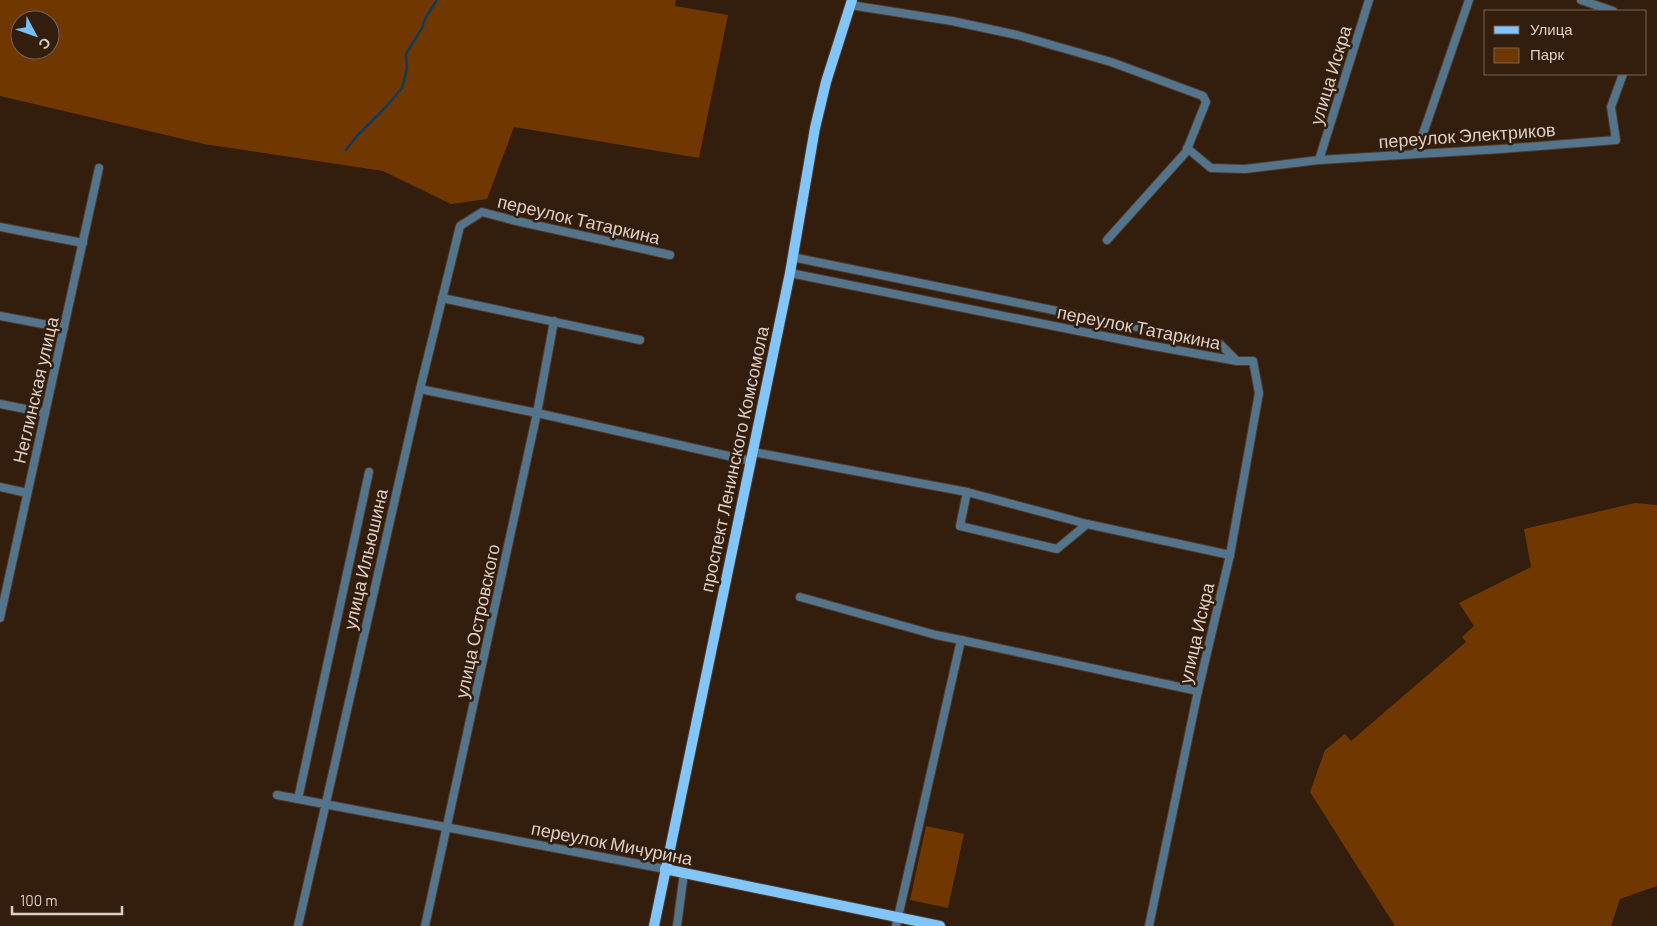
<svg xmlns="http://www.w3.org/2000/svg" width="1657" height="926" font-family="Barlow,sans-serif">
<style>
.green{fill:#713700;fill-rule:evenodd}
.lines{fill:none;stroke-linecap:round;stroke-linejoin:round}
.stream{stroke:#0f3c5a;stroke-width:2.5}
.minor-casing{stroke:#4e392a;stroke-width:10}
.major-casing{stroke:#4e392a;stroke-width:12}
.minor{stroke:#54748c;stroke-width:8}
.major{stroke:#81c5f9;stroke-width:10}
.labels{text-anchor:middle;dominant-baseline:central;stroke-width:5;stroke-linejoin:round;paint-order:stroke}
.street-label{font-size:18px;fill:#decfc5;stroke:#331d0d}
</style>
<rect width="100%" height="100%" fill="#331d0d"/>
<g class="green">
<path d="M0,0H676L675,6L728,15L699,158L514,127L487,199L451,204L383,171L204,144L0,96ZM20,20H50V50H20Z"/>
<path d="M1635,503L1657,505V886L1620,899L1611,926H1395L1310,792L1325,750L1345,734L1351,741L1466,642L1462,637L1474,626L1459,603L1531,567L1524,529Z"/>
<path d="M926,826L964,834L948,908L910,900Z"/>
</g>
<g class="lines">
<path class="stream" d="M346,150L355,138L386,107L402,88L407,69L406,54L422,28L426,17L437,0"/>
<defs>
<g id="minor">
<path d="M1581,0L1613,11"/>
<path d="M850,5L952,21L1017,35L1111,62L1203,96L1206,102L1186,152L1107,240"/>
<path d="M1187,148L1211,168L1245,169L1319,160L1501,149L1616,140L1611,107L1623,74"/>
<path d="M1416,154L1469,0"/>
<path d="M1319,160L1369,0"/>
<path d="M0,227L83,243"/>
<path d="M792,257L1220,344L1237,361"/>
<path d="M790,273L1148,345L1237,361H1253L1259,393L1230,555L1198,691L1149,926"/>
<path d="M442,298L640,340"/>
<path d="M0,316L64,328"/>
<path d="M420,389L537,413L751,461"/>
<path d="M0,404L45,413"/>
<path d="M753,452L967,492L960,526L1057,549L1087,524L1230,555"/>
<path d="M0,487L27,493"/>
<path d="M967,492L1087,524"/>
<path d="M800,597L936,635L961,640"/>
<path d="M0,618L99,168"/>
<path d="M277,795L665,869"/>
<path d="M298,799L369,472"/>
<path d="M298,926L420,389L460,226L482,212L512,220L670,255"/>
<path d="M425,926L537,413L554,321"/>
<path d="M677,926L684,873"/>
<path d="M896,926L961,640L1198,691"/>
</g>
<g id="major">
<path d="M665,869L940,926"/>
<path d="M654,926L790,273L815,128L826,82L852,0"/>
</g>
</defs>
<use href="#minor" class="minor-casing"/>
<use href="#major" class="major-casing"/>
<use href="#minor" class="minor"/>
<use href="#major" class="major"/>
</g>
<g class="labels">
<g class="street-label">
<text transform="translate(1330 75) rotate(-73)">улица Искра</text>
<text transform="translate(1467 135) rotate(-4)">переулок Электриков</text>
<text transform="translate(579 219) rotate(13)">переулок Татаркина</text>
<text transform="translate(1139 327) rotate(11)">переулок Татаркина</text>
<text transform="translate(35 390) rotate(-77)">Неглинская улица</text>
<text transform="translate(734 459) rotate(-78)">проспект Ленинского Комсомола</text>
<text transform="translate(365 559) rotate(-77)">улица Ильюшина</text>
<text transform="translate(477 621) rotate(-78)">улица Островского</text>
<text transform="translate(1196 633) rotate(-77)">улица Искра</text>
<text transform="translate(612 843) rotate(11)">переулок Мичурина</text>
</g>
</g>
<rect x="1484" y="10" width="162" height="65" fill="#331d0d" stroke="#776457"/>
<rect x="1494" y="26" width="25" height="8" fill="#81c5f9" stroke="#776457"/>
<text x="1530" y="35" font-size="15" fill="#decfc5">Улица</text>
<rect x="1494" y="48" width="25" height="15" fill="#713700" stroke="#776457"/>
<text x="1530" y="60" font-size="15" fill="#decfc5">Парк</text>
<g transform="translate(35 35) rotate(131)"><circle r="24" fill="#331d0d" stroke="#776457"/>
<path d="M0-4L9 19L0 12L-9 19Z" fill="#76c0f7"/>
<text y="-8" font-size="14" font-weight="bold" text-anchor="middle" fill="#decfc5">С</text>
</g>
<path d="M12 906v8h110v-8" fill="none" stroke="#decfc5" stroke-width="2.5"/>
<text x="20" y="906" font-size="15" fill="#decfc5" stroke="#331d0d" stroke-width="4" paint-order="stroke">100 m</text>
</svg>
